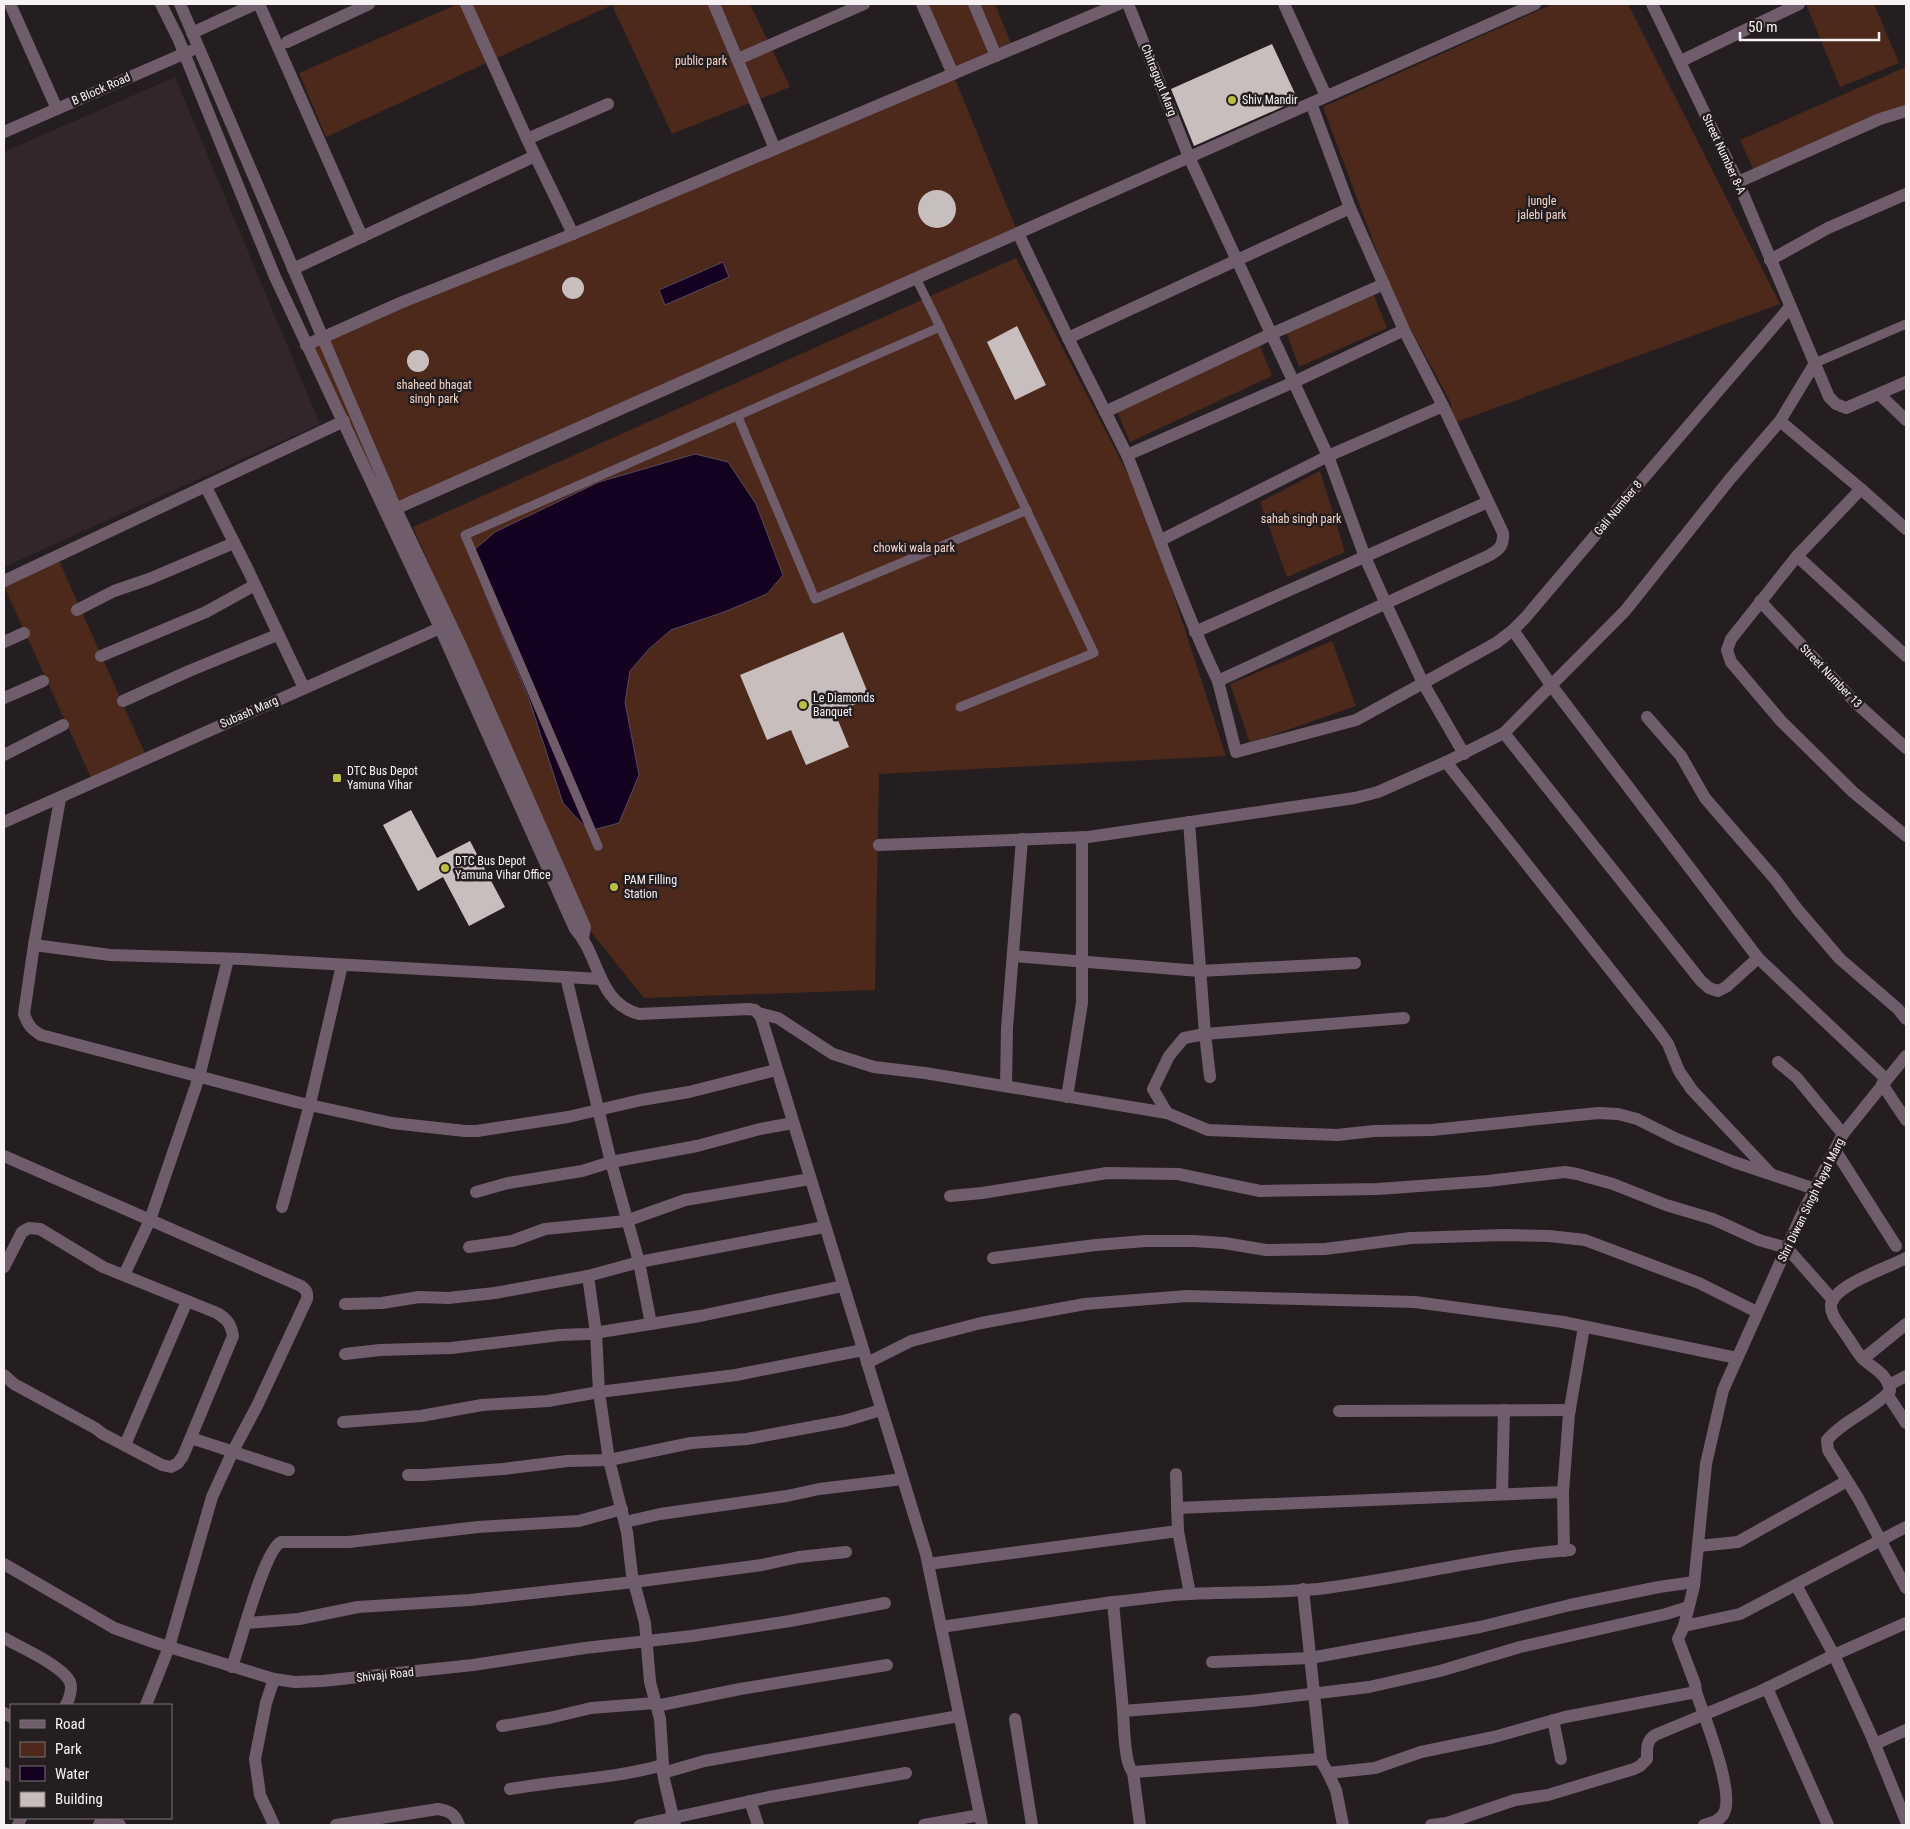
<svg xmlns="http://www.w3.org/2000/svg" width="1910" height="1829" font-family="'Roboto Condensed',sans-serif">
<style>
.built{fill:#33262a}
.green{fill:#4c291b}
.water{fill:#14001f;stroke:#58495f}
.building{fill:#c8bebe}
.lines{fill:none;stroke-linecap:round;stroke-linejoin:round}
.service{stroke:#705d6b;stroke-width:9}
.minor{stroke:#705d6b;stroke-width:12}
.tertiary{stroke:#705d6b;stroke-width:12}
.poi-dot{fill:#bdbf43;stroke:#251e20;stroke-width:2}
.labels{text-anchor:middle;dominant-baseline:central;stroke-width:5;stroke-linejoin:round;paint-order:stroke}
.park-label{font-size:12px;fill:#f6d4c7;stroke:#251e20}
.street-label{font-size:12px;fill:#f7f2f4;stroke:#251e20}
.poi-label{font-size:12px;fill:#f7f2f4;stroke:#251e20;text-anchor:start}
</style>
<rect width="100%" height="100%" fill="#251e20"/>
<path class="built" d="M175,77L320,424L4,567V152Z"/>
<g class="green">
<path d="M458,4H750L790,87L672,134L612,5L326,137L299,73Z"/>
<path d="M925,4H995L1013,48L953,74L1018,233L388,511L308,347L952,74Z"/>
<path d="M1553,4H1628L1780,304L1451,424V403L1395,300L1323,107Z"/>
<path d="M1806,4H1874L1899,63L1840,87Z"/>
<path d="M1906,67V106L1756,175L1740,140Z"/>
<path d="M1016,258L1145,507L1226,756L879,774L875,990L644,998L584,923L413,527Z"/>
<path d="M1374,295L1387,328L1299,367L1286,331Z"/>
<path d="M1260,346L1272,376L1130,442L1116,409Z"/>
<path d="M1320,471L1345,552L1287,577L1260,502Z"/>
<path d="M57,556L147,758L93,782L4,586Z"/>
<path d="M1332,641L1356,706L1250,743L1230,684Z"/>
</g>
<g class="water">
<path d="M723,262L729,277L665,305L659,290Z"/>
<path d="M695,454L728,462L756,504L783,575L767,594L724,612L671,630L649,649L630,671L625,702L639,775L619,823L589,831L563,803L529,699L485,594L475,549L495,532L599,482Z"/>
</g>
<g class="building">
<path d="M1272,44L1298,100L1194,146L1171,89Z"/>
<circle cx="937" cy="209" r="19"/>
<circle cx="573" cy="288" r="11"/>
<path d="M1017,326L1046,385L1015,400L987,342Z"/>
<circle cx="418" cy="361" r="11"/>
<path d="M843,632L870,698L835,713L849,747L806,765L791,730L767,740L740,675Z"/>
<path d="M411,810L437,858L470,841L505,907L469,926L443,877L418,891L383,825Z"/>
</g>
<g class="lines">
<g class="service">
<path d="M916,278L940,327"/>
<path d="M1815,363L1906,324"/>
<path d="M738,417L815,599L1027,510"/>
<path d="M598,846L465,535L940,327L1094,653L960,707"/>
</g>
<g class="minor">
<path d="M10,4L57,109"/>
<path d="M259,4L362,237"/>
<path d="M466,4L527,139L573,234"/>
<path d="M714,4L775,149"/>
<path d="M922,4L953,74"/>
<path d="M974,4L996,56"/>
<path d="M1128,4L1189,157L1328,456L1365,557L1386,604L1423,683L1464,754"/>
<path d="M1284,4L1326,96"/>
<path d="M1652,4L1738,182L1829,397L1836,404L1846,408L1906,382"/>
<path d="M192,33L255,4"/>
<path d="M287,42L369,4"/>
<path d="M738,59L864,4"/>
<path d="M1681,61L1799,4"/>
<path d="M1311,103L1350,208L1404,330L1443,406L1503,533C1504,546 1499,550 1488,556L1218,681C1183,608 1157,530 1127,455L1294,382L1404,330"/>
<path d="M527,139L608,104"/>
<path d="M1738,182L1880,119L1906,111"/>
<path d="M1018,233L1068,338L1127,455"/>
<path d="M1770,260L1828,228L1906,194"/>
<path d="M293,269L535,156"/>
<path d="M1068,338L1350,208"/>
<path d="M306,345L400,303L573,234L1119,4"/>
<path d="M1879,394L1906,420"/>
<path d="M1105,412L1271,334L1384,284"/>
<path d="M1780,421L1861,489L1906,529"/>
<path d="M206,487L248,570L304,688"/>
<path d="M1861,489L1797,556L1731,639L1727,650L1731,662L1781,721L1853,792L1906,836"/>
<path d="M386,513L1535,4"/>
<path d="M1161,540L1328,456L1443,406"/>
<path d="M1797,556L1906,656"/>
<path d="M4,581L344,421"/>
<path d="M1760,601L1856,703L1906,748"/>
<path d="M77,610L114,591L149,579L234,543"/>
<path d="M1513,630L1551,685L1758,958L1886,1079"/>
<path d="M1195,632L1488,502"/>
<path d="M4,642L24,633"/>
<path d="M101,656L206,612L255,585"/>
<path d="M1218,681L1236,752L1356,720L1496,643L1513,630L1526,617L1630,494L1790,307"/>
<path d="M4,698L43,681"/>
<path d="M123,701L189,671L277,635"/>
<path d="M1647,717L1681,756L1705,798L1775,879L1798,910L1840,959L1898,1009L1906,1019"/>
<path d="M1504,733L1701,981L1709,988L1718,991L1726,987L1758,958"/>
<path d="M4,755L63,725"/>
<path d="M1446,762L1658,1030L1668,1044L1679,1071L1692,1090L1771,1174"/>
<path d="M60,799L34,945L24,1014C28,1025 31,1029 41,1035L296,1102L392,1123L465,1131H477L568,1117L641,1100L689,1092L776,1070"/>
<path d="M4,822L449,624"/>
<path d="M1189,822L1205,1034L1210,1077"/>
<path d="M879,845L1088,837L1355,798L1378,792L1446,762L1504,733L1625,611L1730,479L1780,421L1815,363"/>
<path d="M34,945L110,955L243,959L600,979"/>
<path d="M1013,956L1200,971L1355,963"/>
<path d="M566,977L611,1162L639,1262L651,1324"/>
<path d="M758,1013L778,1018L833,1054L874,1067L925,1073L1167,1113L1153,1089L1169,1056L1184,1038L1205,1034L1404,1018"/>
<path d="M1778,1062L1797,1078L1843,1134"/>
<path d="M1882,1084L1906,1120"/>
<path d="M1006,1086L1007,1028L1022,839"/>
<path d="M1067,1097L1082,1003V837"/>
<path d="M1167,1113L1208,1130L1337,1135L1374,1131L1432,1130L1598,1113L1618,1114L1637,1119L1677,1139L1734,1162L1815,1189"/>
<path d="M1835,1150L1896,1246"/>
<path d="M4,1156L301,1286C306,1290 308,1292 307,1299L257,1406L233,1451L212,1497L169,1647L146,1705"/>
<path d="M476,1192L508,1183L582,1171L611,1162L697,1146L760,1129L793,1123"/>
<path d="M950,1196L982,1193L1107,1173L1178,1174L1260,1191L1378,1189L1488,1181L1565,1172L1577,1174L1613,1184L1666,1205L1713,1219L1759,1240L1787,1248L1833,1300"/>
<path d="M282,1207L310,1104L342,965"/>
<path d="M469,1247L512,1241L545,1229L626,1221L685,1200L810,1179"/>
<path d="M993,1258L1096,1245L1145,1241H1194L1224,1243L1266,1250L1325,1249L1411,1238L1504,1235L1549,1236L1585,1240L1699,1283L1757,1312"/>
<path d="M1906,1258C1890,1267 1833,1285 1831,1305C1830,1315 1839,1324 1844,1332C1851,1341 1856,1352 1864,1360C1876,1370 1887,1374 1890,1391C1872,1411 1845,1419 1827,1440L1828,1450L1858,1498L1906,1588"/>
<path d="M4,1267L22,1232L29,1228L40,1229L103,1267L217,1313C227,1319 231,1324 233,1336L183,1456L178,1463L171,1467L162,1465L103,1434L95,1428L14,1384L4,1375"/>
<path d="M124,1275L150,1220L199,1077L228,959"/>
<path d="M345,1304L382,1303L419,1297L448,1298L495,1293L588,1276L639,1262L824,1227"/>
<path d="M345,1354L380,1350L451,1348L560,1335L588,1334L700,1316L843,1286"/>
<path d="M1863,1359L1906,1324"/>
<path d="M867,1363L911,1341L981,1323L1085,1304L1187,1296L1415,1302L1563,1322L1737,1358"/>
<path d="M1889,1385L1906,1376"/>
<path d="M1887,1394L1906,1423"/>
<path d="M1339,1411L1570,1410"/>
<path d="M343,1422L421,1416L482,1405L548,1401L599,1392L736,1375L863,1350"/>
<path d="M191,1438L289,1470"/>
<path d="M125,1445L187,1301"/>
<path d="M1176,1474L1178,1531L1190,1594"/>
<path d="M408,1475H423L503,1469L567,1461L609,1460L599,1392L596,1333L588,1276"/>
<path d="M1563,1492L1564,1551"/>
<path d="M1502,1494L1504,1410"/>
<path d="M1177,1508L1563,1492L1569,1414L1584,1327"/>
<path d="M625,1522L660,1514L787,1496L819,1489L903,1479"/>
<path d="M1698,1546L1738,1542L1847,1481"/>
<path d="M4,1564L114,1628L156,1643L274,1679"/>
<path d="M928,1564L1178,1531"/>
<path d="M1796,1585L1834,1655L1871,1735L1906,1821"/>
<path d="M1303,1589L1321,1760"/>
<path d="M1113,1602C1138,1600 1164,1595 1189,1594C1232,1592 1275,1593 1318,1589C1403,1579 1486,1556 1570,1550"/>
<path d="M247,1623L299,1619L358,1607L470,1600L634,1582L762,1565L799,1557L846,1552"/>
<path d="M1684,1626L1740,1614L1906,1527"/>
<path d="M941,1627L1113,1602L1123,1711L1251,1701L1369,1687L1440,1671L1520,1647L1666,1614L1688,1607"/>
<path d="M4,1638C20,1647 63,1666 70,1682C73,1690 69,1699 66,1705"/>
<path d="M1212,1662L1310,1658L1480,1627L1570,1605L1659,1587L1694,1582"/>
<path d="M232,1667C240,1645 264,1550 281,1542H349L478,1527L579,1521L622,1509"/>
<path d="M1767,1688L1828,1825"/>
<path d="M656,1706L740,1689L887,1665"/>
<path d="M1123,1711C1124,1724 1124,1764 1133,1772L1320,1759L1328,1773"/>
<path d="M4,1713L11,1717"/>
<path d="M1015,1719L1032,1825"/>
<path d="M1553,1720L1561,1759"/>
<path d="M502,1726L549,1718L591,1708L655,1703"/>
<path d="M1875,1744L1906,1730"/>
<path d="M1133,1772L1140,1825"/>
<path d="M4,1773L11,1776"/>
<path d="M663,1773L704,1761L959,1716"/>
<path d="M510,1789C560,1780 613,1779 663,1765"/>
<path d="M750,1801L758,1825"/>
<path d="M109,1818L120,1825"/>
<path d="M18,1825L21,1818"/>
<path d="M99,1825L102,1818"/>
<path d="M274,1825L260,1795L255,1759L266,1703L274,1679L295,1682L322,1681L473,1665L585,1648L692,1636L790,1621L885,1603"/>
<path d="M336,1825L438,1809C450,1811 455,1814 459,1825"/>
<path d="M640,1825L769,1797L906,1773"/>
<path d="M675,1825L664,1779L660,1719L650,1682L645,1623L632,1575L627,1532L609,1460L691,1443L747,1439L844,1421L881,1410"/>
<path d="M924,1825L980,1815"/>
<path d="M1343,1825L1336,1790L1328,1773L1375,1768L1421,1752L1494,1737L1565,1717L1696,1692"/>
<path d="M1431,1825L1447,1823L1515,1800L1548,1795L1634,1769L1640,1766L1647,1759C1647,1749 1646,1741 1655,1735L1761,1691L1834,1655L1906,1623"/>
<path d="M1704,1825C1711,1823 1720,1821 1724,1813C1735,1792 1704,1716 1696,1692L1695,1684L1678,1639L1684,1626L1694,1586L1706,1464L1723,1390L1802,1214L1843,1134L1906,1056"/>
</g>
<g class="tertiary">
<path d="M161,4L178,38L275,277L440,628L575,929C600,956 597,1003 639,1014L749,1009L755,1010L761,1017L926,1554L982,1825"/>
<path d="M180,4L396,509L460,644L585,927L583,938"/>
<path d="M4,132L190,51"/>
</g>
</g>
<g class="poi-dot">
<circle cx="1232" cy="100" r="5"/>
<circle cx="803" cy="705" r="5"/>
<rect x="332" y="773" width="10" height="10" rx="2.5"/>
<circle cx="445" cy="868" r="5"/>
<circle cx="614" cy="887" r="5"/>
</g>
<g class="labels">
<g class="park-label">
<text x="701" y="61">public park</text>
<text x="1542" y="201">jungle<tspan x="1542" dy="14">jalebi park</tspan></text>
<text x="434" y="385">shaheed bhagat<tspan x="434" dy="14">singh park</tspan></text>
<text x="1301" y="519">sahab singh park</text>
<text x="914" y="548">chowki wala park</text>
</g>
<g class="street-label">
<text transform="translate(1159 80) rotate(68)">Chitragupt Marg</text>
<text transform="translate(101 89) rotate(-24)">B Block Road</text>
<text transform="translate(1724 154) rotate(65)">Street Number 8-A</text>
<text transform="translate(1618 508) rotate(-50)">Gali Number 8</text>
<text transform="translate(1831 676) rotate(46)">Street Number 13</text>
<text transform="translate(249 712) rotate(-24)">Subash Marg</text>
<text transform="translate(1811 1200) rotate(-64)">Shri Diwan Singh Nayal Marg</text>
<text transform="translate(385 1675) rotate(-6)">Shivaji Road</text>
</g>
<g class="poi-label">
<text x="1242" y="100">Shiv Mandir</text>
<text x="813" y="698">Le Diamonds<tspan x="813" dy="14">Banquet</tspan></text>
<text x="347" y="771">DTC Bus Depot<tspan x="347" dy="14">Yamuna Vihar</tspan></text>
<text x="455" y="861">DTC Bus Depot<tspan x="455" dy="14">Yamuna Vihar Office</tspan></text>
<text x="624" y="880">PAM Filling<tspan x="624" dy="14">Station</tspan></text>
</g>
</g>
<rect width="1910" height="1829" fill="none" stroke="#f7f2f4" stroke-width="10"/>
<rect x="10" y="1704" width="162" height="115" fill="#251e20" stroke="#797375"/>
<rect x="20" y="1720" width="25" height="8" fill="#705d6b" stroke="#797375"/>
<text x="55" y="1729" font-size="15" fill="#f7f2f4">Road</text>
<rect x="20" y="1742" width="25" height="15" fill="#4c291b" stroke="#797375"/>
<text x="55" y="1754" font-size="15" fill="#f7f2f4">Park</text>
<rect x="20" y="1766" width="25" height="15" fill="#14001f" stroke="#797375"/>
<text x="55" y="1779" font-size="15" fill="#f7f2f4">Water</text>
<rect x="20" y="1792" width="25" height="15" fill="#c8bebe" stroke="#797375"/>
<text x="55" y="1804" font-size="15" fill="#f7f2f4">Building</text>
<path d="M1740 32v8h139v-8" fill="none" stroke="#f7f2f4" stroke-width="2.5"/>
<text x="1748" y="32" font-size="15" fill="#f7f2f4" stroke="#251e20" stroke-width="4" paint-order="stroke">50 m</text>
</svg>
